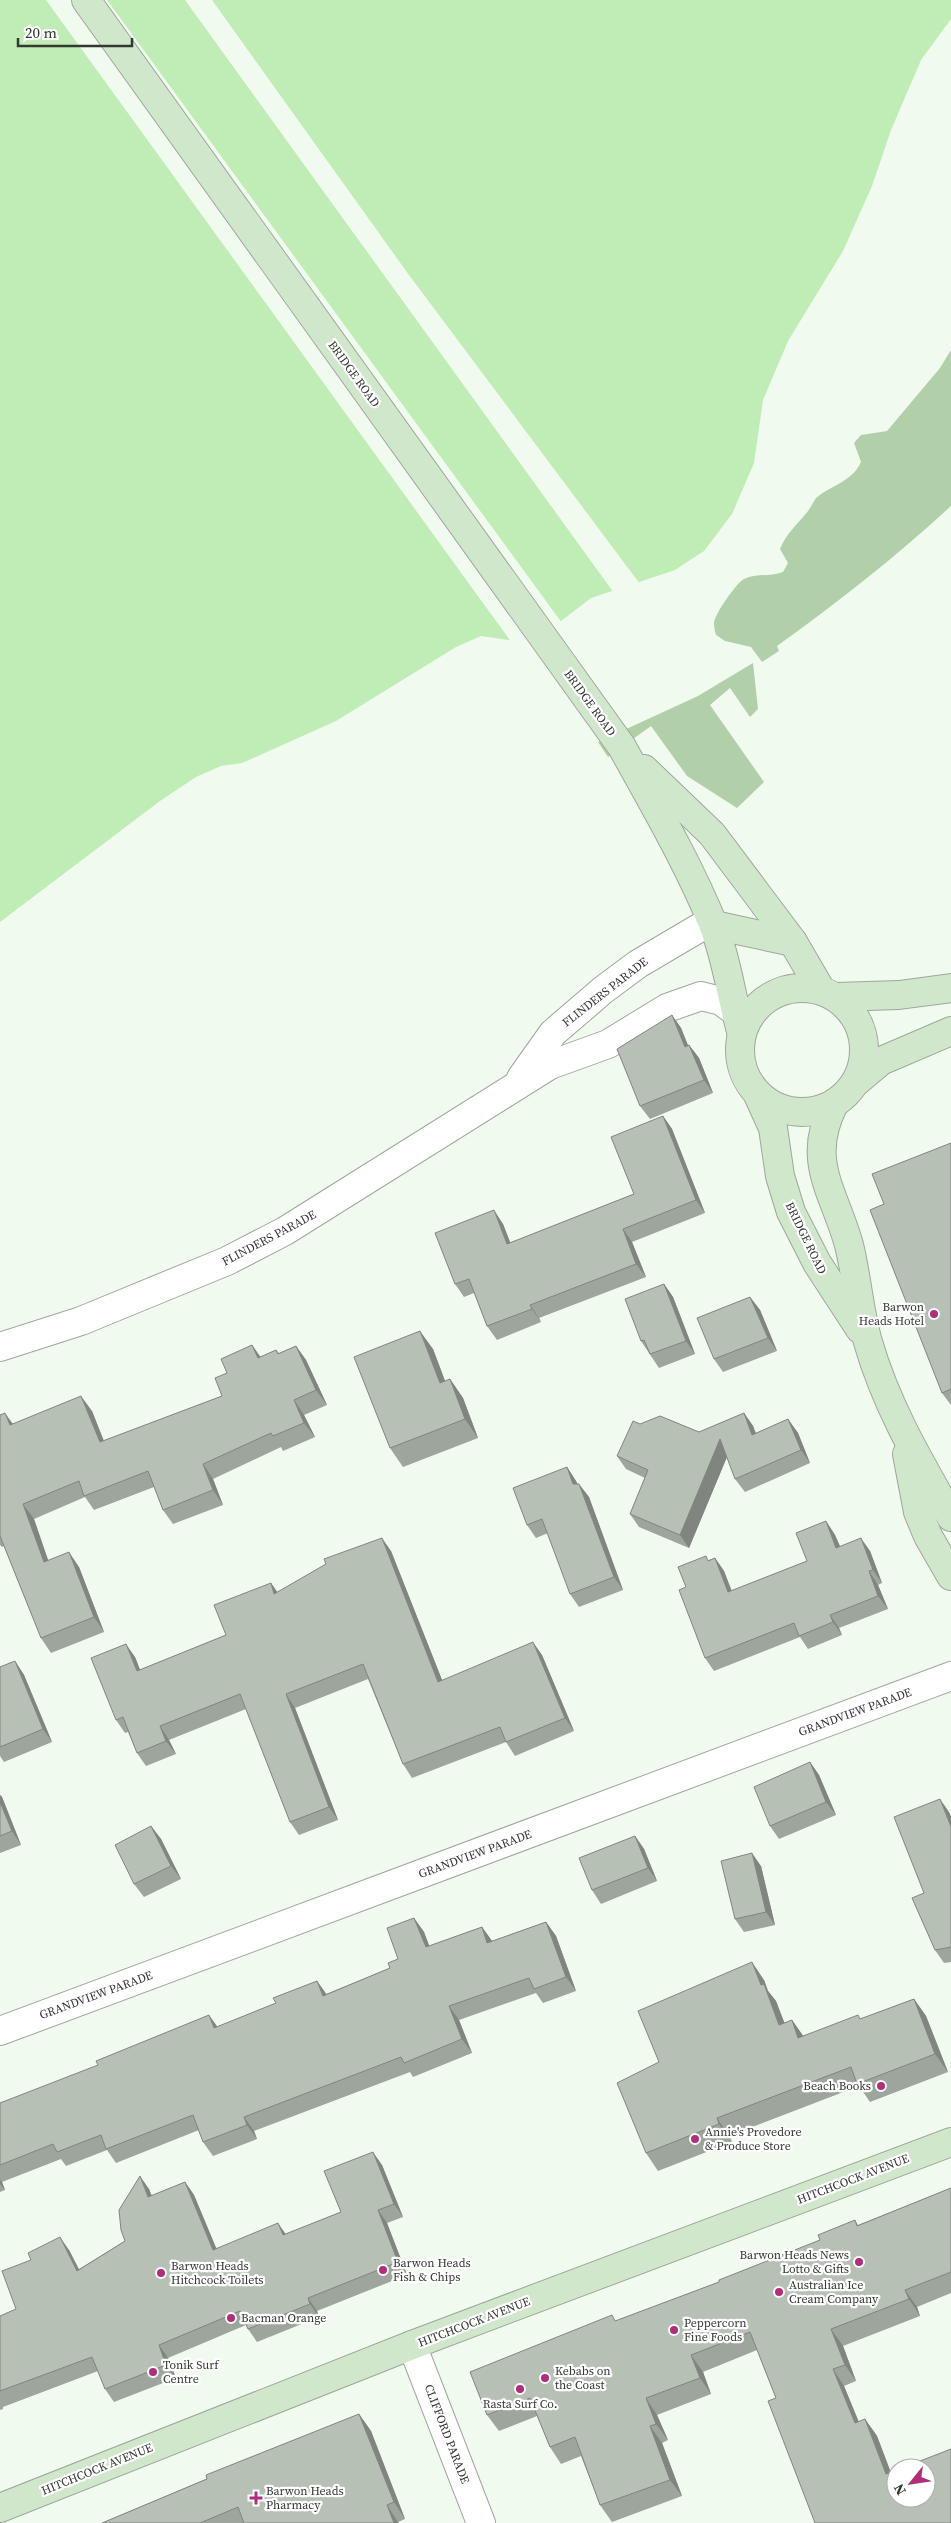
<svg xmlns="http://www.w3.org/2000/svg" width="951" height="2523" font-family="'Source Serif 4',serif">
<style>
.green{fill:#b1d0aa}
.water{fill:#c0ecb5}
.pier{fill:#f1faee}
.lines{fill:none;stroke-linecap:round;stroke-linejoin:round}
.street-casing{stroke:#9ea79b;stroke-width:30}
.secondary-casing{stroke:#9ea79b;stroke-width:30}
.street{stroke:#fff;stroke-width:28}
.secondary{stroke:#d1e7cc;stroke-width:28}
.wall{fill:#9da59c}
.shaded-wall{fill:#80867f}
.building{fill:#b7c0b5;stroke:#80867f}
.poi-dot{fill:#b12f7a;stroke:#fff;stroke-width:2}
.labels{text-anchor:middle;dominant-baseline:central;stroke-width:4.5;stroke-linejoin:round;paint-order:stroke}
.street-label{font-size:12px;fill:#343833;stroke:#fff}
.poi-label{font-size:12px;fill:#343833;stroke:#fff;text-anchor:start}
</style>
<rect width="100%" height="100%" fill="#f1faee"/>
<g class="green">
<path d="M951,350V506C896,557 838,602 777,646L779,651L762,662L751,647L725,641L716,635C715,632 714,627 714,623C714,615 737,582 744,579C756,573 770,577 783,572L788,563L780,549C787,532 797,525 808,511C811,507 813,502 816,498C831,485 852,482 861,462L854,443L861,435L887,431L940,368Z"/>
<path d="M753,663L758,709L750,717L730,688L710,705L764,782L737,808L687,776L651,726L608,757L598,742L698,696Z"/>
</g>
<path class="water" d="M0,0H951V19L921,60L891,130L872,186L843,251L788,341L763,400L754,463L732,514L704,551L675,570L591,598L544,634L521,642L481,636L456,647L336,721L242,763L221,766L196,777L160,801L0,922Z"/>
<g class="pier">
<path d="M46,0H107L562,623L545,636L521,644L512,643Z"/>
<path d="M185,0H212L409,275L640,584L614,593Z"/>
</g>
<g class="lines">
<defs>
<g id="street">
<path d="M521,1078L553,1033L603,990L638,964L699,928L714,925"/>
<path d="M0,1347L81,1321L227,1261L285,1231L550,1065L608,1044L667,1008L701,996L721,1001L736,1012"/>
<path d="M0,2031L951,1676"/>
<path d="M412,2345L481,2523"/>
</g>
<g id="secondary">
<path d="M86,0L622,747C654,805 688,863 713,924C727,959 731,996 741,1031"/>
<path d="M644,769L712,834L793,942L821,990"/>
<path d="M714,925L793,942"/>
<circle cx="802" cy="1050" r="62"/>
<path d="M836,997L899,995L951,988"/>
<path d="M856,1082L881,1061L951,1031"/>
<path d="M758,1095L773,1128L780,1176L791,1212L817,1263L860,1329"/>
<path d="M834,1104C805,1161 834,1191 849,1245C857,1277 859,1311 868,1342C886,1405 919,1461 951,1517"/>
<path d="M907,1454L918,1512L928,1536L951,1576"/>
<path d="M0,2508L412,2345L951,2142"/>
</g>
</defs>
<use href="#street" class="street-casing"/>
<use href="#secondary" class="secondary-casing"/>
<use href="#street" class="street"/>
<use href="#secondary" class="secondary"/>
</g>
<g class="wall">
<path d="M672,1015L681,1028L688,1046L689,1045L699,1058L713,1093L650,1119L640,1106Z"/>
<path d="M663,1116L672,1129L705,1213L632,1242L646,1277L539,1318L541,1322L497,1340L487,1326L474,1293L464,1297L455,1284L503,1224L510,1243L634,1194Z"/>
<path d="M951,1143V1405L942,1393L884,1204Z"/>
<path d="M664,1284L673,1297L695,1354L659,1368L641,1341Z"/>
<path d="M750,1297L760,1310L777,1351L723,1372L714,1359Z"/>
<path d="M252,1345L260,1357L276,1350L279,1353L296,1346L306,1360L327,1405L304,1415L315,1437L283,1451L281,1447L213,1479L223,1505L173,1524L163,1510L154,1487L94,1510L85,1497L34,1519L48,1561L79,1567L104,1632L51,1653L41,1638L4,1546L2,1547L0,1545V1415L13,1424L92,1411L104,1441L222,1396L227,1373Z"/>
<path d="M433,1349L445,1381L450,1379L463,1398L478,1438L403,1467L390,1448Z"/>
<path d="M744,1413L753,1426L756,1433L788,1419L798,1433L810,1463L745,1492L735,1479L727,1457L689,1548L639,1527L630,1514L645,1478L626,1469L617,1456L640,1424L699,1432Z"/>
<path d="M567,1467L576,1481L578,1484L589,1497L623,1590L579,1607L570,1594L548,1533L536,1538L527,1525Z"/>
<path d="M826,1521L835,1535L840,1546L870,1551L882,1583L878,1585L888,1609L839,1628L842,1635L808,1649L800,1637L714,1671L705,1658L709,1560L715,1558L724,1571L732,1591L807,1561Z"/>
<path d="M391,1551L442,1680L542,1655L574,1731L515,1756L506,1742L412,1778L403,1764L368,1679L295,1708L338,1820L299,1835L290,1822L246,1709L169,1740L176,1754L146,1766L137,1753L128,1732L125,1733L116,1720L135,1657L140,1670L226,1635L271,1583L277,1592Z"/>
<path d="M15,1661L24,1675L52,1742L4,1762L0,1756V1667Z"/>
<path d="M810,1762L819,1775L836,1815L779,1839L770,1826Z"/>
<path d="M0,1795L2,1797L21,1845L0,1853Z"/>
<path d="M949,1812L951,1817V1962L944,1963L935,1950L924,1893Z"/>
<path d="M151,1826L161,1839L181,1879L144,1897L134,1884Z"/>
<path d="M635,1836L644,1849L657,1881L601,1904L592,1890Z"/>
<path d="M761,1866L775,1925L744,1932L735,1919Z"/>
<path d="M414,1918L424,1932L429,1946L482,1927L492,1941L546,1922L556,1936L576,1991L543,2003L536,1993L459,2020L472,2053L413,2077L410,2072L254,2131L257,2139L213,2156L203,2142L199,2130L116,2163L107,2150L66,2166L61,2159L2,2182L5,2190L0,2192V2103L217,2027L276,2003L317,1981L326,1994L390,1968L398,1959Z"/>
<path d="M764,1980L768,1991L776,2001L784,2023L792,2020L803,2036L861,2019L914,1999L926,2016L948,2072L870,2102L859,2086L729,2136L732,2142L658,2171L646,2153L659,2062Z"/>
<path d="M382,2165L403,2217L387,2223L407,2275L317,2311L319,2317L257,2342L248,2329L246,2325L168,2358L176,2378L114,2402L105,2389L98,2371L3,2407V2409L0,2410V2316L16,2309L69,2250L79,2269L125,2241L149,2189L152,2196L185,2182L194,2195L216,2248L286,2234L341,2212Z"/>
<path d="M951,2188V2293L917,2307L920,2316L843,2346L856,2381L844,2386L859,2422L865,2419L877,2436L891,2473L951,2523L776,2398L757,2350L703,2372L711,2394L657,2415L668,2440L662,2443L682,2496L612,2522L600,2505L581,2456L561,2464L550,2447L537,2416L499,2431L487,2415L616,2321L719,2282L820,2240L855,2220L858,2225Z"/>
<path d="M359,2414L371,2431L405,2519L398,2522L399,2523H102Z"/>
</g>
<g class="shaded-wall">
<path d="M672,1015L681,1028L694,1060L685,1047Z"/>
<path d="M689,1045L699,1058L713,1093L704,1080Z"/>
<path d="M663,1116L672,1129L705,1213L696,1200Z"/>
<path d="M494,1210L503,1224L516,1257L507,1244Z"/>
<path d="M623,1229L632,1242L646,1277L636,1264Z"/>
<path d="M664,1284L673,1297L695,1354L686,1341Z"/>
<path d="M750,1297L760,1310L777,1351L768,1338Z"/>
<path d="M530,1305L539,1318L541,1322L532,1309Z"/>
<path d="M420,1331L433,1349L453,1402L440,1383Z"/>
<path d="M252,1345L262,1359L258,1358Z"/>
<path d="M296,1346L306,1360L327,1405L316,1390Z"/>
<path d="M450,1379L463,1398L478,1438L465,1419Z"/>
<path d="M81,1396L92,1411L110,1457L100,1442Z"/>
<path d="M294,1400L304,1415L315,1437L304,1423Z"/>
<path d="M5,1413L15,1427L10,1425Z"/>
<path d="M744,1413L753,1426L761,1448L752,1435Z"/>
<path d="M788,1419L798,1433L810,1463L801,1450Z"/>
<path d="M720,1439L729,1452L689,1548L680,1535Z"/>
<path d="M203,1464L213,1479L223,1505L213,1490Z"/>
<path d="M567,1467L576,1481L582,1497L573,1484Z"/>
<path d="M579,1484L589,1497L623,1590L614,1577Z"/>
<path d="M23,1504L34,1519L54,1577L44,1562Z"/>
<path d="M826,1521L835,1535L846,1561L836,1548Z"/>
<path d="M382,1538L391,1551L448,1695L438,1682Z"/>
<path d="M861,1538L870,1551L882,1583L873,1570Z"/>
<path d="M69,1552L79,1567L104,1632L94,1617Z"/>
<path d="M715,1558L724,1571L737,1606L728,1592Z"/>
<path d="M869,1571L878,1585L888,1609L878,1596Z"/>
<path d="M271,1583L280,1596L274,1594Z"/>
<path d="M830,1615L839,1628L842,1635L833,1622Z"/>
<path d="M533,1642L542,1655L574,1731L565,1718Z"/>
<path d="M126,1644L135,1657L146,1685L137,1671Z"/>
<path d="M15,1661L24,1675L52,1742L43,1729Z"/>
<path d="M286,1694L295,1708L338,1820L329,1807Z"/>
<path d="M160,1726L169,1740L176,1754L166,1741Z"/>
<path d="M810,1762L819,1775L836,1815L826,1802Z"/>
<path d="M0,1795L2,1797L21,1845L12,1831L0,1802Z"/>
<path d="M940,1799L949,1812L951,1817V1827Z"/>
<path d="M151,1826L161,1839L181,1879L171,1866Z"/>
<path d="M635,1836L644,1849L657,1881L648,1868Z"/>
<path d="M752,1853L761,1866L775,1925L766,1912Z"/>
<path d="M414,1918L424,1932L435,1961L426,1947Z"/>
<path d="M546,1922L556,1936L576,1991L566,1977Z"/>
<path d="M482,1927L492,1941L487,1943Z"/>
<path d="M752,1962L764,1980L768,1991L776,2001L792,2042L779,2025L761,1985Z"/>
<path d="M317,1981L327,1995L323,1996Z"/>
<path d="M914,1999L926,2016L948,2072L935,2054Z"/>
<path d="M449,2006L459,2020L472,2053L462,2039Z"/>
<path d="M209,2015L219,2029L214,2028Z"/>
<path d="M792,2020L804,2037L798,2038Z"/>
<path d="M244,2117L254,2131L257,2139L247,2125Z"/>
<path d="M717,2118L729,2136L732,2142L719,2124Z"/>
<path d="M373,2152L382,2165L403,2217L394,2204Z"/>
<path d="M140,2176L149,2189L157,2210L148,2197Z"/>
<path d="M0,2180L2,2182L5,2190L0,2184Z"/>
<path d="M185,2182L194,2195L222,2262L213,2250Z"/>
<path d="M378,2210L387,2223L407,2275L398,2262Z"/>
<path d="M278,2223L287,2236L283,2235Z"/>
<path d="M60,2237L69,2250L86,2284L77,2271Z"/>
<path d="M905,2290L917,2307L920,2316L909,2299Z"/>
<path d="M308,2298L317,2311L319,2317L310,2304Z"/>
<path d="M831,2329L843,2346L856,2381L845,2365Z"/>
<path d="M159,2345L168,2358L176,2378L166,2365Z"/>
<path d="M691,2355L703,2372L711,2394L700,2378Z"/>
<path d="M833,2369L844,2386L866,2440L855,2423Z"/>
<path d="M646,2398L657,2415L668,2440L656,2424Z"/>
<path d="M359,2414L371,2431L405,2519L394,2502Z"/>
<path d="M865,2419L877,2436L896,2486L886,2474Z"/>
<path d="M650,2426L662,2443L682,2496L670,2480Z"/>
<path d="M387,2505L398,2522L399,2523H394Z"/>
</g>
<g class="building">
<path d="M672,1015L685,1047L689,1045L704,1080L640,1106L617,1049Z"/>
<path d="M663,1116L696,1200L623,1229L636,1264L530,1305L532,1309L487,1326L469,1279L455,1284L435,1233L494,1210L507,1244L634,1194L611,1137Z"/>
<path d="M951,1143V1389L942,1393L870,1210L884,1204L872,1174Z"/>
<path d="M664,1284L686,1341L650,1354L644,1340L641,1341L625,1299Z"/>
<path d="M750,1297L768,1338L714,1359L697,1318Z"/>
<path d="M420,1331L440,1383L450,1379L465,1419L390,1448L354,1357Z"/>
<path d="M252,1345L258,1358L276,1350L278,1354L296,1346L316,1390L294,1400L304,1423L273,1436L271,1433L203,1464L213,1490L163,1510L148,1471L84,1496L79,1481L23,1504L44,1562L69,1552L94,1617L41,1638L0,1536V1415L5,1413L10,1425L81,1396L100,1442L222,1396L215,1378L227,1373L221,1359Z"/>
<path d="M744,1413L752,1435L788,1419L801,1450L735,1479L720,1439L680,1535L630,1514L648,1470L617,1456L633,1421L640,1424L660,1416L699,1432Z"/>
<path d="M567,1467L573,1484H579L614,1577L570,1594L542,1519L527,1525L513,1488Z"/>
<path d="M826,1521L836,1548L861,1538L873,1570L869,1571L878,1596L830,1615L833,1622L799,1636L794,1623L705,1658L679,1590L686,1587L678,1567L706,1556L708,1561L715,1558L728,1592L807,1561L796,1533Z"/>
<path d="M382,1538L438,1682L533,1642L565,1718L506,1742L500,1727L403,1764L363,1664L286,1694L329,1807L290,1822L240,1694L160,1726L166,1741L137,1753L123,1717L116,1720L91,1658L126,1644L137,1671L226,1635L214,1605L271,1583L274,1594L326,1564L324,1559Z"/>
<path d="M15,1661L43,1729L0,1747V1667Z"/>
<path d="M810,1762L826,1802L770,1826L754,1787Z"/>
<path d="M940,1799L951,1827V1947L935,1950L912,1898L924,1893L894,1817Z"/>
<path d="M0,1802L12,1831L0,1836Z"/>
<path d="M151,1826L171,1866L134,1884L115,1845Z"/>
<path d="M635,1836L648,1868L592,1890L579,1858Z"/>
<path d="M752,1853L766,1912L735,1919L721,1861Z"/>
<path d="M414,1918L426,1947L482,1927L487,1943L546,1922L566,1977L534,1989L529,1978L449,2006L462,2039L404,2063L401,2057L244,2117L247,2125L203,2142L193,2115L106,2149L101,2135L57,2152L53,2144L0,2165V2103L98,2065L96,2061L209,2015L214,2028L276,2003L273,1998L317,1981L323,1996L390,1968L388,1963L398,1959L387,1928Z"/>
<path d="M752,1962L761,1985L764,1984L779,2025L792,2020L798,2038L858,2015L860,2019L914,1999L935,2054L857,2084L851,2067L717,2118L719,2124L646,2153L617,2083L659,2062L638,2011Z"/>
<path d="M373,2152L394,2204L378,2210L398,2262L308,2298L310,2304L248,2329L240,2311L159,2345L166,2365L105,2389L92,2357L0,2391V2316L16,2309L2,2271L31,2260L28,2253L60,2237L77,2271L125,2241L121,2230L119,2210L140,2176L148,2197L185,2182L213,2250L278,2223L283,2235L341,2212L324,2171Z"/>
<path d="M951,2188V2272L905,2290L909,2299L831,2329L845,2365L833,2369L855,2423L865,2419L886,2474L896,2471V2498H926V2468H902L951,2449V2523H815L768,2401L776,2398L750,2332L691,2355L700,2378L646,2398L656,2424L650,2426L670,2480L600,2505L575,2437L550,2447L530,2398L487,2415L470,2372L612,2315L615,2321L719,2282V2280L820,2240L818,2235L855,2220L857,2226Z"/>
<path d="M359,2414L394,2502L387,2505L394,2523H244L238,2507L200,2523H102L207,2479L206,2475Z"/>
</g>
<g class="poi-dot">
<circle cx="934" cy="1314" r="5"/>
<circle cx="881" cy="2086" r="5"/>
<circle cx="695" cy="2139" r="5"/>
<circle cx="859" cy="2262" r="5"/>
<circle cx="383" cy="2270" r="5"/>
<circle cx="161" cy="2273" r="5"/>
<circle cx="779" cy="2292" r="5"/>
<circle cx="231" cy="2318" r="5"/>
<circle cx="674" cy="2330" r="5"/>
<circle cx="153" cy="2372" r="5"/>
<circle cx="545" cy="2378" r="5"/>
<circle cx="520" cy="2389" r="5"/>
<path d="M253.5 2490.5h5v5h5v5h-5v5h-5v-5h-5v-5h5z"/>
</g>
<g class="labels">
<g class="street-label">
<text transform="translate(354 374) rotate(54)">BRIDGE ROAD</text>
<text transform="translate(590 703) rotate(54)">BRIDGE ROAD</text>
<text transform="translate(605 992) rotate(-38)">FLINDERS PARADE</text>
<text transform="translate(269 1238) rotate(-28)">FLINDERS PARADE</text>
<text transform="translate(806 1238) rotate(64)">BRIDGE ROAD</text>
<text transform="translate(855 1712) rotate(-20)">GRANDVIEW PARADE</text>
<text transform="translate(475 1854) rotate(-20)">GRANDVIEW PARADE</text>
<text transform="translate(96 1995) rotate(-20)">GRANDVIEW PARADE</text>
<text transform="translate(853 2179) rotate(-21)">HITCHCOCK AVENUE</text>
<text transform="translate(474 2322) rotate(-21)">HITCHCOCK AVENUE</text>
<text transform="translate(447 2434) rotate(69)">CLIFFORD PARADE</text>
<text transform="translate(97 2469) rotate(-22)">HITCHCOCK AVENUE</text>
</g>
<g class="poi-label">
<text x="924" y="1307" text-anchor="end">Barwon<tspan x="924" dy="14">Heads Hotel</tspan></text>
<text x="871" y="2086" text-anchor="end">Beach Books</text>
<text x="705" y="2132">Annie's Provedore<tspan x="705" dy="14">&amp; Produce Store</tspan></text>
<text x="849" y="2255" text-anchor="end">Barwon Heads News<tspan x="849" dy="14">Lotto &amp; Gifts</tspan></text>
<text x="393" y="2263">Barwon Heads<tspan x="393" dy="14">Fish &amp; Chips</tspan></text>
<text x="171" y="2266">Barwon Heads<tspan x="171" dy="14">Hitchcock Toilets</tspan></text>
<text x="789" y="2285">Australian Ice<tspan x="789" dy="14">Cream Company</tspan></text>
<text x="241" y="2318">Bacman Orange</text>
<text x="684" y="2323">Peppercorn<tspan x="684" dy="14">Fine Foods</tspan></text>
<text x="163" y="2365">Tonik Surf<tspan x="163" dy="14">Centre</tspan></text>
<text x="555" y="2371">Kebabs on<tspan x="555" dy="14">the Coast</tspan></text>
<text x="520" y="2404" text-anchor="middle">Rasta Surf Co.</text>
<text x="266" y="2491">Barwon Heads<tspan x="266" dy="14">Pharmacy</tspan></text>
</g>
</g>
<g transform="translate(911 2483) rotate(240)"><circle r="24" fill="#ffffff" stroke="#aeafad"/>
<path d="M0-4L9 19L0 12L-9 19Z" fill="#b12f7a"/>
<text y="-8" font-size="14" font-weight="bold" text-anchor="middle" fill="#343833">N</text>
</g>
<path d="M18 38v8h114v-8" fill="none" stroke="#343833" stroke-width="2.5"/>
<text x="25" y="38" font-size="15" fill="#343833" stroke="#ffffff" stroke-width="4" paint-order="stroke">20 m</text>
</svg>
